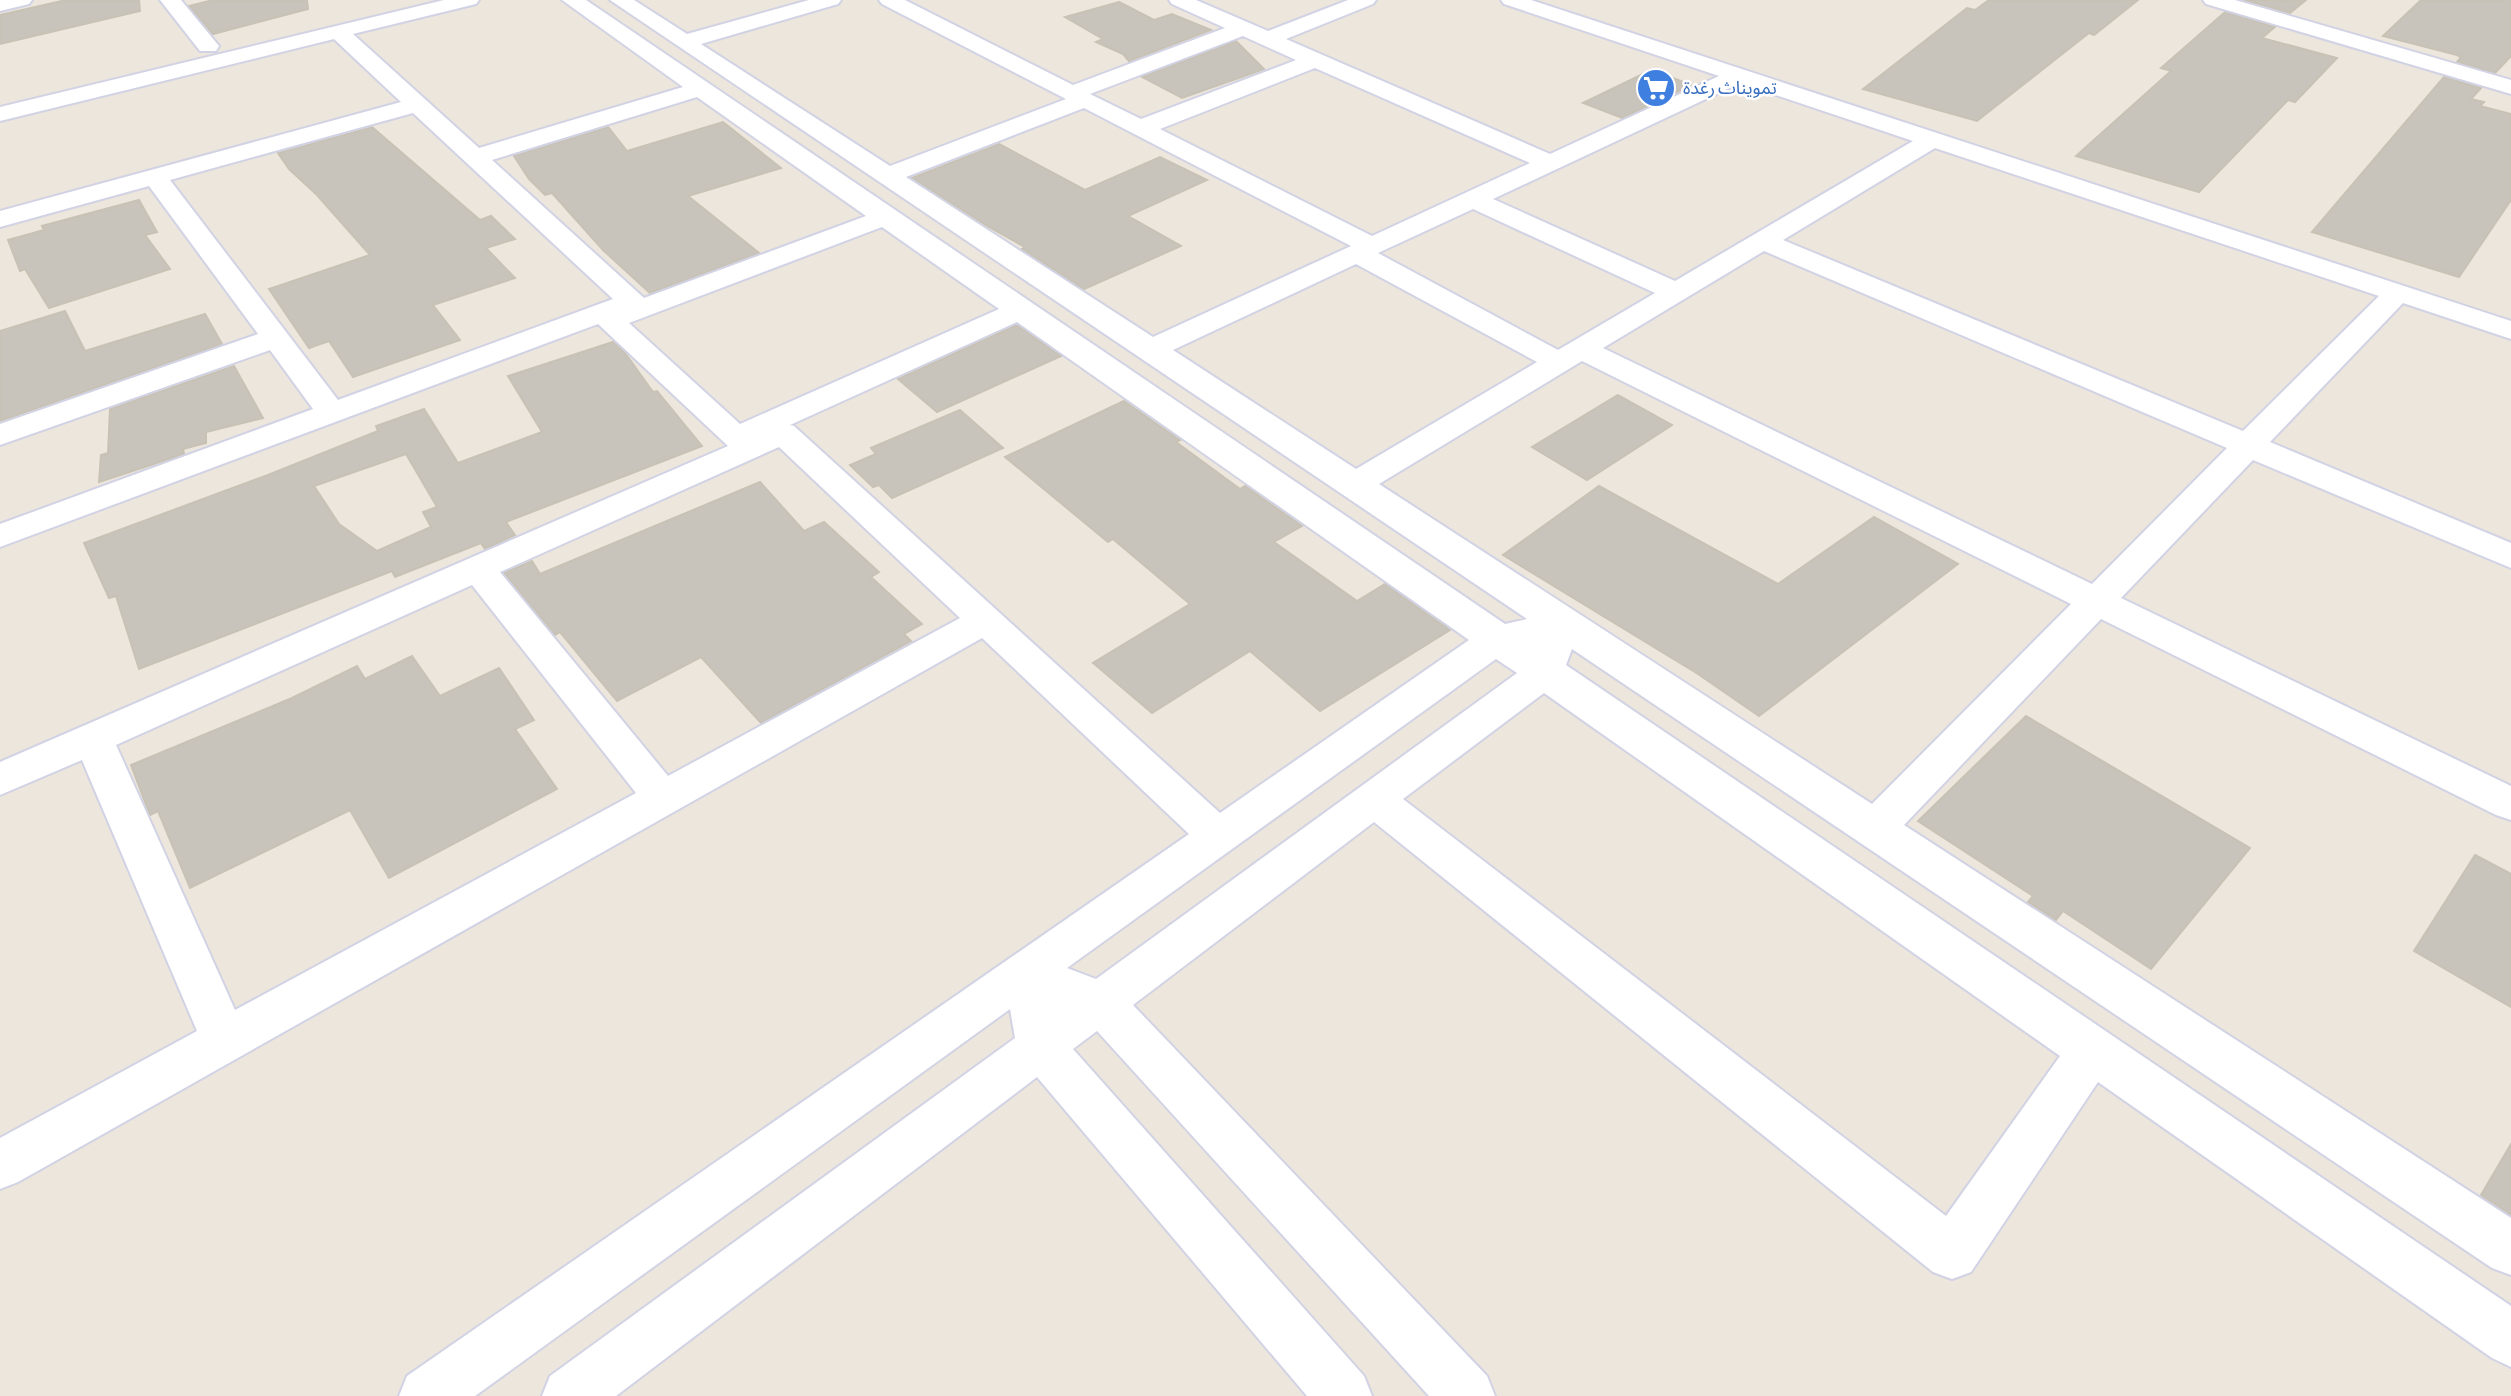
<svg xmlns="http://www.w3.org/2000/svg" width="2511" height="1396" font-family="'Sofia Sans Condensed','Noto Sans Arabic',sans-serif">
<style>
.building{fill:#c8c3bb;stroke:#c8c2b5;stroke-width:2;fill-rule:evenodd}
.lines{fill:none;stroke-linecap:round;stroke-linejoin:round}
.street-casing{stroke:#d1d3e4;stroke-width:4}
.street{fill:#fff;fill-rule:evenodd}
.labels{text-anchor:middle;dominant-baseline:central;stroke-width:5;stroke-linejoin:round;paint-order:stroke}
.far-shop-label{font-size:18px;fill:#366cbe;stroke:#fff;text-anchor:start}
</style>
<rect width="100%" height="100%" fill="#ede6dc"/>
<g class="building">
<path d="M66,0H139L140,11L0,44V15Z"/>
<path d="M213,0H307L308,9L213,34L189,6Z"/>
<path d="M1989,0H2138L2094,35L2089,33L1977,121L1863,89L1967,8L1975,10Z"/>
<path d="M2244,0H2306L2290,13Z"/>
<path d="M2421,0H2511V56L2495,73L2457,62L2461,57L2457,55L2383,36Z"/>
<path d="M1119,2L1154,20L1172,14L1211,30L1129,61L1123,54L1096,42L1103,39L1065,17Z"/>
<path d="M2225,12L2275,27L2262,38L2337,58L2295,102L2288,100L2199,192L2076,156L2171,71L2161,68Z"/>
<path d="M1236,41L1264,69L1182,98L1142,77Z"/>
<path d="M1651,70L1692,85L1622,118L1583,103Z"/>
<path d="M2444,77L2481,88L2471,99L2484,102L2480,106L2511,114V200L2459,277L2312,232Z"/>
<path d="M723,122L781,168L688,196L759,253L650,293L603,250L552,193L545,195L529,179L514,156L608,127L627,151Z"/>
<path d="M372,127L480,220L491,216L515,239L486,248L515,278L433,305L460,340L353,377L329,341L309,348L269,289L370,255L317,195L289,169L278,153Z"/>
<path d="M999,144L1085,190L1160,157L1207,180L1128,216L1181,246L1084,289L1022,249L1025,247L987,226L912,178Z"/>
<path d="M139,200L157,232L145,235L170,269L49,308L25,269L20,271L8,240L44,230L42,226Z"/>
<path d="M65,311L85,351L205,314L222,344L0,421V331Z"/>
<path d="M1017,325L1061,356L937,412L898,379Z"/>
<path d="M613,342L625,353L653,392L657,391L702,446L506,522L515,535L485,549L481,543L395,577L392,571L139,669L116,596L109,598L84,543L268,475L378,431L376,426L424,409L458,463L542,432L508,376ZM406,454L437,507L423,512L431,527L377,551L339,524L314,486Z"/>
<path d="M234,366L263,418L206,432V443L183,449L184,454L99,482L101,455L108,453L110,409Z"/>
<path d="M1618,395L1672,425L1587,480L1532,447Z"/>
<path d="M1124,401L1180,440L1176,442L1240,489L1245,486L1302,526L1274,542L1357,601L1385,584L1450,630L1320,711L1250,651L1152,713L1093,663L1190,604L1113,539L1108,542L1005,457Z"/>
<path d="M960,410L1003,448L892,498L879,485L873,487L850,465L876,454L871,448Z"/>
<path d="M760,482L804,531L824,522L879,572L871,577L922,624L904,634L911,641L761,723L701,657L617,701L560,632L555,635L504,573L532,561L540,574Z"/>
<path d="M1599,486L1778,584L1874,517L1958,564L1759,716L1698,674L1503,555Z"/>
<path d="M412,656L440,696L499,668L534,720L515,729L557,789L389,878L350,810L190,888L158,811L150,815L131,765L292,698L357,666L365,679Z"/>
<path d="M2026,716L2250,848L2151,969L2063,911L2056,920L2028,902L2033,896L1918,821Z"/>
<path d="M2475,855L2511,874V1007L2414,951Z"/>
<path d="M2511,1144V1215L2481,1195Z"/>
</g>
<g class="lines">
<defs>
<g id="street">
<path d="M0,0H32L29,4L0,11Z"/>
<path d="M160,0H181L219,46L216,51H200Z"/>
<path d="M444,0H479L476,4L353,34L479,148L683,87L562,0H586L1505,624L1527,619L610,0H634L687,34L809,0H841L838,4L701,44L890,166L1066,99L882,4L879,0H905L1073,85L1225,28L1172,4L1169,0H1196L1268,31L1348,0H1376L1373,4L1286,39L1550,154L1719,76L1504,4L1501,0H1531L2511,321V339L2403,303L2270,442L2511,543V568L2253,460L2121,598L2511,786V820L2496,815L2101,619L1904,825L2511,1218V1275L2492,1268L1572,649L1566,665L2511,1306V1367L2492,1358L2098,1082L1971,1272L1952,1279L1933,1272L1374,822L1133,1005L1487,1376L1495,1396H1429L1097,1031L1073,1049L1364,1376L1372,1396H1307L1037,1077L616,1396H542L550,1376L1015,1038L1010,1009L475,1396H399L407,1376L1189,834L982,638L18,1182L0,1189V1138L197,1031L82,760L0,795V762L728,446L598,324L0,547V524L313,409L270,350L0,445V424L258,334L149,186L0,227V211L401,102L334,39L0,121V107ZM1243,36L1296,60L1141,119L1090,94ZM1315,68L1530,163L1372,236L1160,129ZM1740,83L1913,141L1675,281L1493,199ZM697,97L866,216L644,298L492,160ZM1084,108L1351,246L1153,337L906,177ZM413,113L613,299L338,400L170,180ZM1935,148L2379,296L2243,431L1783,240ZM1473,209L1655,293L1558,350L1378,253ZM882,227L999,309L740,424L629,323ZM1764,251L2227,448L2092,584L1603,348ZM1356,264L1537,362L1356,469L1173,350ZM1017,322L1469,640L1220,813L794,426L790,425ZM1582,361L2071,604L1872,804L1379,484ZM779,447L960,618L668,776L500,572ZM472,585L636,793L235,1010L116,745ZM1496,659L1517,673L1096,979L1067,968ZM1544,693L2060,1056L1946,1216L1403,799Z"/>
<path d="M2203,0H2235L2511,80V94L2206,4Z"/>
</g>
</defs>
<use href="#street" class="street-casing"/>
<use href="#street" class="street"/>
</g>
<defs>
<symbol id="supermarket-disc" viewBox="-11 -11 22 22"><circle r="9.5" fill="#3f7fe0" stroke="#fff"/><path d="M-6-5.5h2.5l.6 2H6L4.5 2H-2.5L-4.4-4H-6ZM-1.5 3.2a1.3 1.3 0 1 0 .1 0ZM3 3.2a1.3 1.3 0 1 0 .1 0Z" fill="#fff"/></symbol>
</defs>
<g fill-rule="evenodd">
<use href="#supermarket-disc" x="1634" y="66" width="44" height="44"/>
</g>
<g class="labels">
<g class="far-shop-label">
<text x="1683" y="88">تمويناث رغدة</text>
</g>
</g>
</svg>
